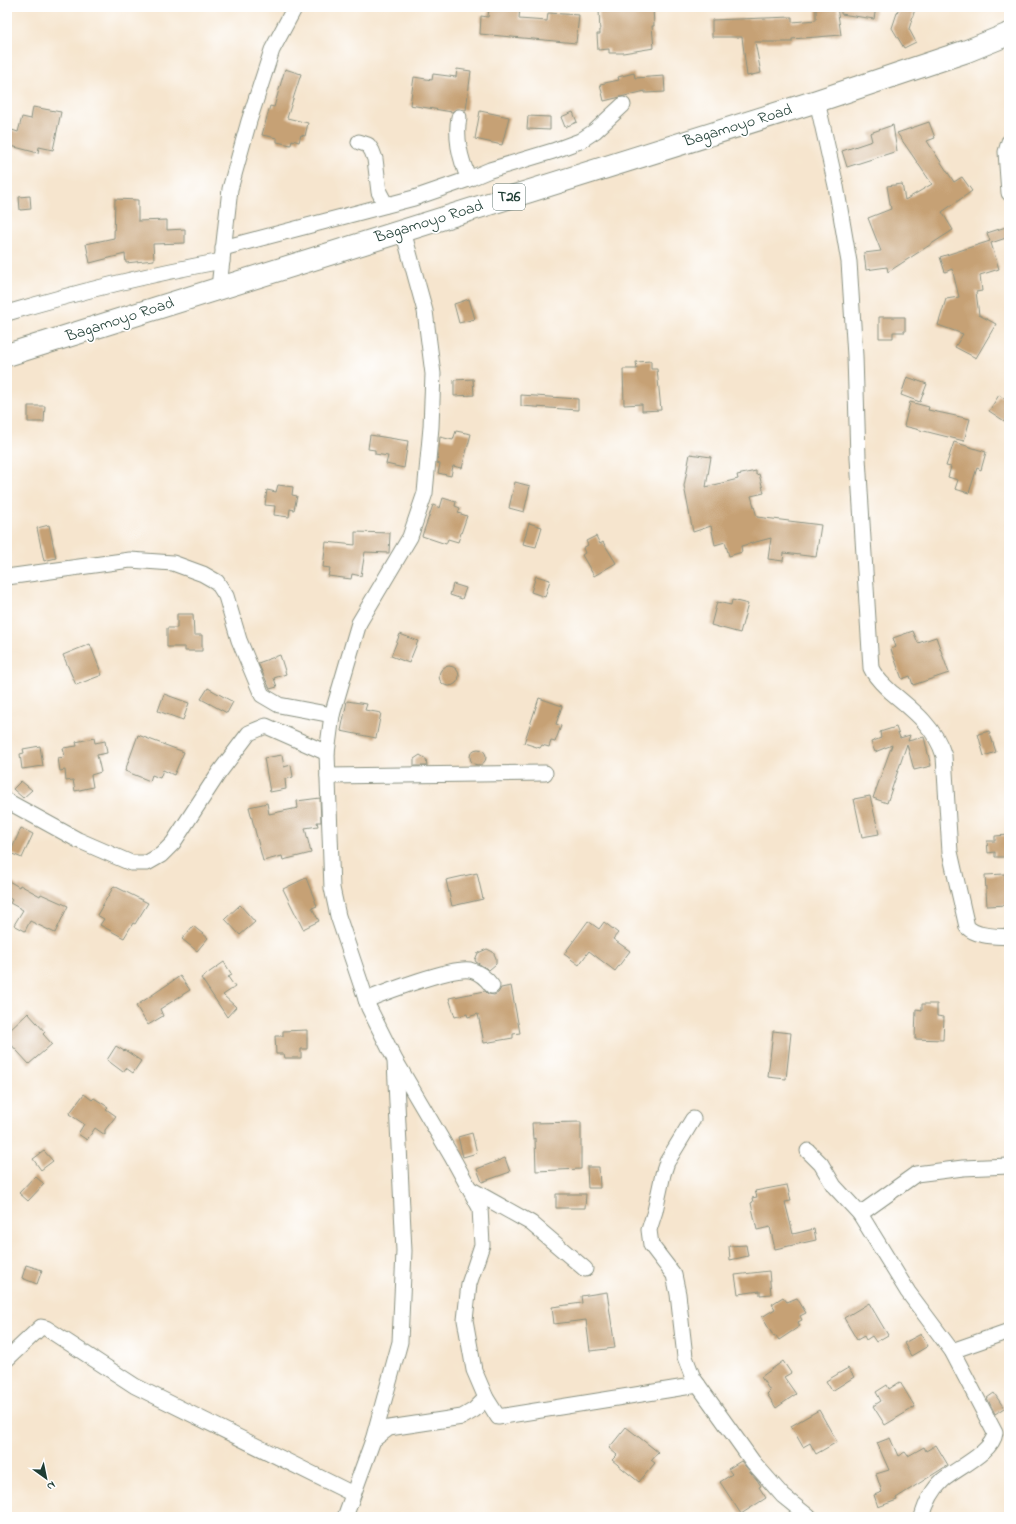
<svg xmlns="http://www.w3.org/2000/svg" width="1016" height="1524" font-family="'Indie Flower',sans-serif">
<style>
.building{fill:#c6a175}
.lines{fill:none;stroke-linecap:round;stroke-linejoin:round}
.minor-casing{stroke:#8a9181;stroke-width:17}
.highway-casing{stroke:#8a9181;stroke-width:24}
.minor{stroke:#fff;stroke-width:15}
.highway{stroke:#fff;stroke-width:22}
.labels{text-anchor:middle;dominant-baseline:central;stroke-width:3.5;stroke-linejoin:round;paint-order:stroke}
.shield{fill:#fff;stroke:#627771;stroke-width:1}
.shield-label{font-size:15px;font-weight:bold;fill:#1f3d34}
.street-label{font-size:16px;fill:#1f3d34;stroke:#fff}
</style>
<rect width="100%" height="100%" fill="#fff"/>
<filter id="ink" filterUnits="userSpaceOnUse"><feTurbulence type="fractalNoise" baseFrequency=".025" numOctaves="2"/><feDisplacementMap in="SourceGraphic" scale="8" xChannelSelector="R" yChannelSelector="G"/><feConvolveMatrix kernelMatrix="1 2 1 2 8 2 1 2 1" color-interpolation-filters="sRGB"/></filter>
<filter id="wash" filterUnits="userSpaceOnUse"><feTurbulence type="fractalNoise" baseFrequency=".012" numOctaves="4" result="noise"/><feDisplacementMap in="SourceGraphic" scale="16" xChannelSelector="R" yChannelSelector="G"/><feGaussianBlur stdDeviation="0.9" result="paint"/><feColorMatrix in="noise" values="0 0 0 0 0 0 0 0 0 0 0 0 0 0 0 0 0 1.4 0 .05"/><feComposite in="paint" operator="in"/></filter>
<g filter="url(#wash)">
<rect width="100%" height="100%" fill="#f6e5ce"/>
<g id="blocks">
<g class="building">
<path d="M489,7H520L519,19L547,21L548,13L579,15L576,43L480,34L481,16L488,17Z"/>
<path d="M628,7H653L654,26H652L654,48L623,53H609V49L598,50L597,34H600L599,9Z"/>
<path d="M816,7H837L841,35L792,39V42H755L761,73L747,76L742,37H712V20L792,17V22L816,20Z"/>
<path d="M841,7H876L874,19L841,14Z"/>
<path d="M899,7L915,9L909,29L916,42L904,48L892,28Z"/>
<path d="M285,69L301,74L287,118L308,123L305,136L301,135L299,142L292,140L291,145L277,142V138L262,135L270,106L274,107Z"/>
<path d="M457,69L471,71L466,110L456,109L452,112L410,105L414,77L432,80L433,74L456,77Z"/>
<path d="M634,73L635,78L664,76L665,92L645,93V91L604,101L600,84L619,80L618,77Z"/>
<path d="M33,107L61,112L53,150L39,147L38,153L7,145L9,129L18,132L22,117L31,119Z"/>
<path d="M480,111L509,117L502,145L475,139Z"/>
<path d="M573,112L577,122L565,127L561,117Z"/>
<path d="M528,116L550,117V130L527,129Z"/>
<path d="M929,122L935,138L927,141L954,182L962,177L972,191L942,212L953,230L888,272L887,267L866,270L864,253L881,251L868,218L891,209L887,186L902,184L905,200L932,184L897,133Z"/>
<path d="M893,125L897,151L847,167L842,151L872,141L870,133Z"/>
<path d="M30,196L31,209L20,210L19,197Z"/>
<path d="M115,199L138,200V221L167,220V230L185,229V243L153,244L154,260L126,263L125,254L90,263L86,244L114,238Z"/>
<path d="M1009,226V237L991,243L999,269L980,275L982,291L976,292L979,315L996,324L976,358L955,347L963,334L938,325L946,299L959,297L952,269L945,272L940,257L990,241L987,233Z"/>
<path d="M469,299L475,319L459,323L454,304Z"/>
<path d="M879,317H905V332H893V338H879Z"/>
<path d="M651,361V369H657L661,410L642,411V404L624,405L623,369H637L636,362Z"/>
<path d="M907,377L927,384L920,402L901,395Z"/>
<path d="M473,379L474,395L454,396V380Z"/>
<path d="M521,395L578,399V410L521,406Z"/>
<path d="M999,395L1009,402V424L989,411Z"/>
<path d="M910,402L929,407L928,410L970,419L964,441L904,426Z"/>
<path d="M28,406H45L44,422H28Z"/>
<path d="M456,431L471,434L462,468L453,466L451,476L438,473L440,464L437,463L440,437L453,440Z"/>
<path d="M370,435L408,441L404,468L386,464L388,456L375,454V450L368,449Z"/>
<path d="M954,442L986,452L981,470L977,468L969,493L955,489L958,480L948,477L951,467L946,466Z"/>
<path d="M690,454L711,457L706,487L738,479L737,475L756,471V475L759,474L764,493L751,496L757,517L821,525L816,557L784,553L783,561L768,559L771,538L741,546L742,552L729,556L725,542L715,545L711,526L693,532L684,486Z"/>
<path d="M515,482L530,486L524,512L509,508Z"/>
<path d="M278,485L293,487L292,495L297,496L294,510L290,509L289,517L274,515L275,506L265,505L267,490L276,492Z"/>
<path d="M443,498L456,502L455,506L460,508L458,513L467,516L458,542L448,539L446,544L422,536L433,505L440,508Z"/>
<path d="M529,523L542,527L536,547L523,544Z"/>
<path d="M49,525L56,558L44,561L37,528Z"/>
<path d="M355,532L390,533L389,553L365,552L361,576L352,574L351,579L328,576L330,568L323,567L326,542L355,545Z"/>
<path d="M596,536L600,544L603,542L616,563L594,576L582,555L585,553L583,548L588,545L586,541Z"/>
<path d="M536,576L550,580L545,597L531,592Z"/>
<path d="M453,584L466,588L462,599L450,595Z"/>
<path d="M732,600L748,604L740,633L711,625L717,602L731,605Z"/>
<path d="M177,614H193L194,635H202V651H185V647H167V628H177Z"/>
<path d="M913,631L918,643L936,637L949,673L913,685L910,676L902,679L891,649L896,647L893,638Z"/>
<path d="M400,634L418,641L409,663L391,656Z"/>
<path d="M90,644L102,675L76,685L63,655Z"/>
<path d="M280,655L286,674L274,678L277,687L270,689L258,663Z"/>
<circle cx="449" cy="676" r="10"/>
<path d="M208,688L233,702L227,713L201,699Z"/>
<path d="M164,694L189,703L183,720L158,711Z"/>
<path d="M539,698L562,706L556,724L561,726L555,742L551,741L549,747L542,745L540,748L524,743Z"/>
<path d="M347,701L367,704L365,710L381,713L376,738L341,731Z"/>
<path d="M896,727L900,738L910,735L908,741L924,737L931,766L914,770L907,744L887,803L873,798L892,745L875,752L871,742L881,738L880,732Z"/>
<path d="M989,731L996,752L984,756L978,734Z"/>
<path d="M138,735L184,752L174,775L163,770L160,778L152,775L150,781L125,771Z"/>
<path d="M94,738L95,743L105,741L107,753L97,755L101,772L91,775L93,787L75,791L73,780L66,781L65,770L60,771L58,758L65,757L63,748L77,746L76,742Z"/>
<path d="M40,746L43,766L22,769L20,754L24,753L23,749Z"/>
<circle cx="478" cy="757" r="8"/>
<path d="M282,755L284,767L291,765L293,777L285,779L286,789L270,792L264,758Z"/>
<path d="M420,755L426,759L427,766H414V759Z"/>
<path d="M21,781L32,790L23,798L13,789Z"/>
<path d="M870,796L879,834L862,837L854,799Z"/>
<path d="M320,798L321,822H317L318,826L305,828L311,853L283,860L282,856L263,861L249,807L267,803L269,814L298,808L297,801Z"/>
<path d="M21,828L33,834L22,858L10,853Z"/>
<path d="M1009,835V857H995V852L988,853L987,841H995V836Z"/>
<path d="M477,873L483,899L452,906L446,880Z"/>
<path d="M1005,874V881L1009,880V905L987,906L985,875Z"/>
<path d="M306,878L317,906L312,908L319,921L303,929L283,889Z"/>
<path d="M7,880L19,887L20,885L40,896L41,894L68,906L55,933L30,921L25,931L14,925L23,910L10,903L12,900L7,896Z"/>
<path d="M114,886L148,903L135,924L133,923L124,938L100,925L104,919L97,915Z"/>
<path d="M240,905L255,922L240,935L225,919Z"/>
<path d="M588,921L599,929L604,922L618,933L613,939L630,951L615,971L589,951L579,965L564,954Z"/>
<path d="M193,926L208,938L197,951L182,939Z"/>
<path d="M487,949L493,952L496,958V964L489,970L476,962L475,960L478,953Z"/>
<path d="M224,962L232,975L228,977L235,987L223,995L236,1007L227,1017L201,978Z"/>
<path d="M180,976L190,990L160,1009L163,1016L148,1025L136,1006Z"/>
<path d="M511,986L520,1033L513,1034V1038L484,1043L478,1014L468,1017L467,1014L455,1017L449,998L485,991L488,994L494,995L498,993L501,988Z"/>
<path d="M922,1004H937V1016L944,1017L943,1040L915,1039L916,1009L922,1010Z"/>
<path d="M28,1013L45,1032L43,1034L52,1044L29,1064L7,1040V1033Z"/>
<path d="M307,1030V1049H301V1058H285L284,1054H276L275,1036H283V1031Z"/>
<path d="M773,1031L791,1033L786,1079L768,1077Z"/>
<path d="M116,1046L124,1051L125,1050L141,1061L133,1073L126,1068L123,1072L107,1060Z"/>
<path d="M84,1094L92,1100L94,1098L108,1107L106,1109L116,1116L105,1130V1135L95,1128L87,1140L78,1134L84,1124L69,1114Z"/>
<path d="M581,1122V1169L536,1171L535,1138L533,1139L532,1123Z"/>
<path d="M472,1133L477,1153L463,1157L458,1137Z"/>
<path d="M44,1151L53,1161L41,1170L33,1159Z"/>
<path d="M505,1158L510,1172L482,1182L477,1169Z"/>
<path d="M587,1167H599L600,1188H588Z"/>
<path d="M35,1176L44,1184L28,1201L19,1193Z"/>
<path d="M787,1185L791,1201L785,1202L793,1234L814,1229L816,1240L775,1249L770,1227L757,1230L751,1203L753,1202L752,1198L757,1197L755,1191Z"/>
<path d="M556,1194H586L585,1208H556Z"/>
<path d="M746,1245L748,1256L730,1260L729,1246Z"/>
<path d="M26,1265L42,1270L37,1284L22,1278Z"/>
<path d="M769,1271L771,1294L760,1295V1291L738,1294L735,1275Z"/>
<path d="M607,1292L615,1348L590,1351L586,1320L554,1324L552,1307L582,1303L581,1296Z"/>
<path d="M783,1297L787,1302L797,1298L806,1313L800,1316L802,1320L798,1322L800,1326L779,1340L776,1336L774,1337L762,1317L775,1309L772,1304Z"/>
<path d="M869,1303L888,1335L876,1342L872,1336L866,1340L864,1336L857,1340L844,1318Z"/>
<path d="M921,1334L928,1346L911,1356L904,1343Z"/>
<path d="M783,1361L791,1373L784,1377L796,1394L776,1408L767,1394L770,1391L761,1377Z"/>
<path d="M848,1368L854,1377L832,1391L826,1381Z"/>
<path d="M900,1382L915,1407L885,1425L873,1406L881,1401L876,1392L887,1385L889,1389Z"/>
<path d="M994,1393L1004,1408L995,1414L987,1398Z"/>
<path d="M819,1410L837,1442L816,1454L810,1443L803,1447L791,1426Z"/>
<path d="M626,1427L658,1452L651,1460L655,1463L639,1482L612,1460L617,1455L609,1448Z"/>
<path d="M890,1438L898,1456L905,1452L908,1456L924,1447L926,1451L936,1445L948,1465L896,1498L897,1500L878,1507L874,1495L882,1492L876,1474L889,1470L877,1443Z"/>
<path d="M741,1461L757,1480L761,1486L759,1487L766,1498L741,1514L720,1482L732,1474L728,1469Z"/>
</g>
</g>
</g>
<g filter="url(#ink)">
<use href="#blocks" fill-opacity="0" stroke="#8a9181" stroke-width="1"/>
<g class="lines">
<defs>
<g id="minor">
<path d="M817,101L836,186L849,262L855,356L858,458L871,668C876,679 883,684 891,692C913,710 936,728 944,756L950,852L967,927C977,937 996,936 1009,937"/>
<path d="M459,117C455,139 460,159 469,179"/>
<path d="M359,142L368,145L372,151L375,159L379,192L386,205"/>
<path d="M1009,142L1006,152L1009,193"/>
<path d="M403,231L425,311L433,374L431,427L425,493L410,537L359,623L332,715L327,753L332,888L338,916L369,1008L395,1060L452,1157L480,1208L482,1245L469,1284L465,1320L474,1370L486,1398L498,1417L698,1385"/>
<path d="M223,248L414,198L466,180L490,170L553,151L580,141L595,131L623,105"/>
<path d="M219,287L230,189L249,121L272,50L295,7"/>
<path d="M7,313C78,292 150,274 222,261"/>
<path d="M7,577L130,560L173,563L203,574L217,582L226,596L239,640L262,695L279,705L332,715"/>
<path d="M328,776L545,773"/>
<path d="M7,801L78,840L131,863H147L161,855L173,843L218,774L249,733L266,726L327,753"/>
<path d="M366,1000C386,992 451,967 470,970C479,972 486,978 492,986"/>
<path d="M693,1119L667,1162L663,1174L655,1211L649,1230L651,1245L674,1275L678,1294L685,1357L693,1378L753,1462L783,1496L809,1517"/>
<path d="M808,1151L821,1164L834,1186L860,1214L908,1292L952,1351L995,1433C993,1452 957,1468 943,1480C932,1490 926,1503 922,1517"/>
<path d="M470,1189L531,1223L585,1269"/>
<path d="M860,1214L916,1174L963,1168L1009,1166"/>
<path d="M952,1351L1009,1331"/>
<path d="M7,1359L41,1327L46,1328L135,1386L353,1494"/>
<path d="M373,1440L400,1342L404,1251L395,1061"/>
<path d="M345,1517L373,1440L389,1428L462,1417L474,1410L486,1398"/>
</g>
<path id="highway" d="M7,355L817,101L967,51L1009,34"/>
</defs>
<use href="#minor" class="minor-casing"/>
<use href="#highway" class="highway-casing"/>
<use href="#minor" class="minor"/>
<use href="#highway" class="highway"/>
</g>
</g>
<g class="labels">
<rect class="shield" x="493" y="184" width="32" height="26" rx="3"/>
<g class="shield-label">
<text x="509" y="197">T26</text>
</g>
<g class="street-label">
<text transform="translate(738 126) rotate(-17)">Bagamoyo Road</text>
<text transform="translate(429 222) rotate(-17)">Bagamoyo Road</text>
<text transform="translate(120 320) rotate(-18)">Bagamoyo Road</text>
</g>
</g>
<rect width="1016" height="1524" fill="none" stroke="#fff" stroke-width="24"/>
<g transform="translate(46 1478) rotate(147)" stroke="#ffffff" stroke-width="3" paint-order="stroke">
<path d="M0-3L7 15L0 10L-7 15Z" fill="#1f3d34"/>
<text y="-6" font-size="11" font-weight="bold" text-anchor="middle" fill="#1f3d34">N</text>
</g>
</svg>
